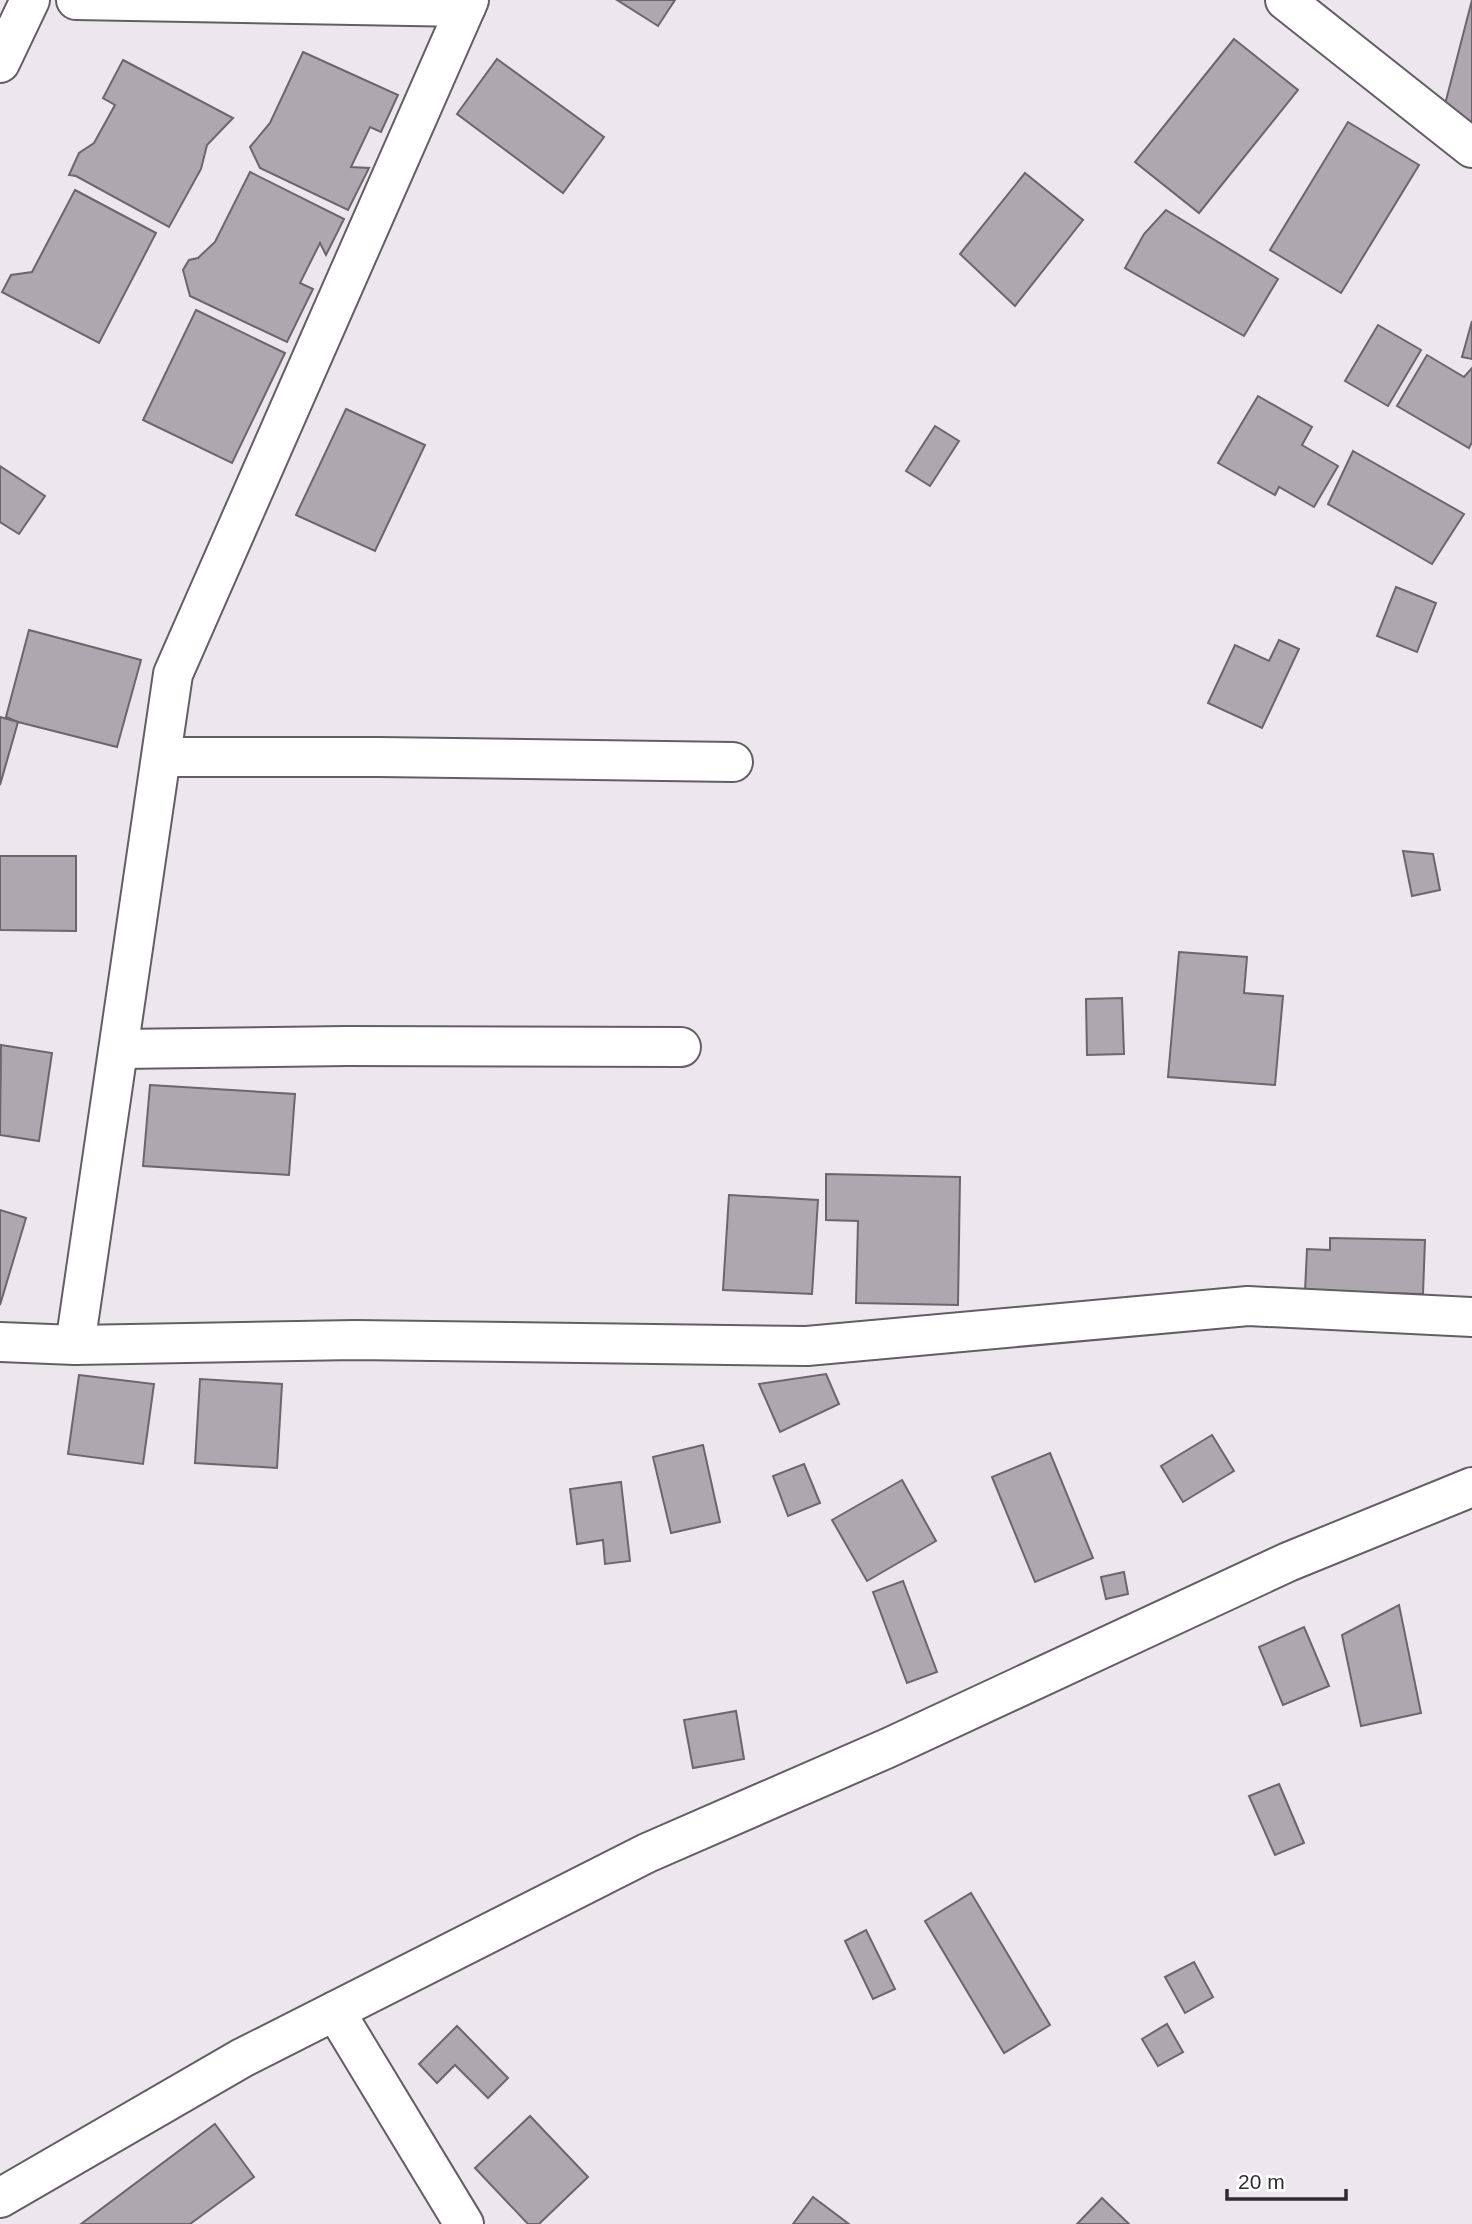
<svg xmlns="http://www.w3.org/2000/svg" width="1472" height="2224" font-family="Arial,sans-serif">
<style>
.building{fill:#ada8af;stroke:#6b666c;stroke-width:2}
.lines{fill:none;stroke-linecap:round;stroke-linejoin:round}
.minor-casing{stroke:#635d64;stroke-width:42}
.tertiary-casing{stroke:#635d64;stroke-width:42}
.minor{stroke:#fff;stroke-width:38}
.tertiary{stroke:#fff;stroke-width:38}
</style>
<rect width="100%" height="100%" fill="#ece6ed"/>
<g class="building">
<path d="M617,0H675L658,26Z"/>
<path d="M1472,0V123L1442,116Z"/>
<path d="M1234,39L1298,90L1199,213L1135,162Z"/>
<path d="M303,52L398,95L381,132L370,127L351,167L369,168L348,210L260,168L250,147L270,123Z"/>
<path d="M497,59L604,137L563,193L457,114Z"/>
<path d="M123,60L233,118L207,145L201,169L169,227L76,176L69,175L79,153L94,143L115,105L103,98Z"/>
<path d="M1348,122L1419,165L1341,293L1270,250Z"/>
<path d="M250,172L344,219L326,255L320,243L300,283L313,289L287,342L190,296L183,270L189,260L198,258L215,242Z"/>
<path d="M1025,173L1083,220L1015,306L960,254Z"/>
<path d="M75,190L156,233L99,343L2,292L11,275L32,272Z"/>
<path d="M1166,210L1278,279L1244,336L1125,268L1144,234Z"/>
<path d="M196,310L285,353L232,463L143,420Z"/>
<path d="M1472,321V359L1462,357Z"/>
<path d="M1378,325L1421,350L1388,406L1345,381Z"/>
<path d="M1427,355L1464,377L1472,368V442L1469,448L1397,406Z"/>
<path d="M1258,396L1312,427L1302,445L1338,466L1314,507L1279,487L1275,495L1218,463Z"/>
<path d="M346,409L425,445L375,551L296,515Z"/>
<path d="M935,426L959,441L930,486L906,471Z"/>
<path d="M1353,451L1464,514L1432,564L1328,504Z"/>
<path d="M0,466L45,496L19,534L0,522Z"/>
<path d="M1396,587L1436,603L1417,652L1377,636Z"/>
<path d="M29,630L141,660L117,747L18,722L6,717Z"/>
<path d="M1279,640L1299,649L1262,728L1208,703L1235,645L1269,661Z"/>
<path d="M0,717L18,722L0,785Z"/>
<path d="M1403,851L1433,854L1440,890L1412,896Z"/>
<path d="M0,856H76V931L0,930Z"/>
<path d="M1179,952L1247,957L1244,993L1283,996L1275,1085L1168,1077Z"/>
<path d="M1122,998L1124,1054L1087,1055L1086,999Z"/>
<path d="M1,1045L52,1053L39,1141L0,1135Z"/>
<path d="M150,1085L295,1094L289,1175L143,1166Z"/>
<path d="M826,1174L960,1177L958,1305L856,1303L858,1221L826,1220Z"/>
<path d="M729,1195L818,1200L812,1294L723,1290Z"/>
<path d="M0,1210L26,1218L0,1305Z"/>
<path d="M1330,1238L1425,1240L1423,1294L1305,1291L1307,1249L1330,1250Z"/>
<path d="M826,1374L839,1404L780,1432L759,1384Z"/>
<path d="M79,1375L154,1384L143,1464L68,1454Z"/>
<path d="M200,1379L282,1384L277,1468L195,1463Z"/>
<path d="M1212,1435L1234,1471L1183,1502L1161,1466Z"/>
<path d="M703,1445L720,1522L671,1533L653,1457Z"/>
<path d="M1050,1453L1093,1558L1035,1582L992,1477Z"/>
<path d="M804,1464L820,1503L788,1516L773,1476Z"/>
<path d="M902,1480L936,1541L867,1581L832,1520Z"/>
<path d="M621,1482L630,1561L605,1564L603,1540L577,1544L570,1489Z"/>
<path d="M1124,1572L1128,1594L1106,1599L1101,1577Z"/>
<path d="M903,1581L937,1672L907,1683L873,1592Z"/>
<path d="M1399,1605L1421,1713L1361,1726L1342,1635Z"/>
<path d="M1304,1627L1329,1686L1283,1705L1259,1647Z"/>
<path d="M736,1711L744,1759L693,1768L684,1720Z"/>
<path d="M1279,1784L1304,1843L1275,1855L1249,1796Z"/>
<path d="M971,1893L1050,2025L1004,2053L925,1921Z"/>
<path d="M866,1930L895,1989L873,1999L845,1941Z"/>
<path d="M1194,1962L1213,1997L1185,2013L1165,1977Z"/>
<path d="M1167,2024L1183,2052L1158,2066L1142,2039Z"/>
<path d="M457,2026L508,2078L488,2098L455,2065L437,2083L419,2064Z"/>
<path d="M530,2116L588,2177L539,2224H528L475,2168Z"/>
<path d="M215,2124L254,2177L190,2224H81Z"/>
<path d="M813,2197L849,2224H793Z"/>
<path d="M1102,2198L1129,2224H1077Z"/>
</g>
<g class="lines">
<defs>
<g id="minor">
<path d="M76,0L466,7"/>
<path d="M1285,0L1472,148"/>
<path d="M0,63L30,0"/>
<path d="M162,757H380L733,762"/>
<path d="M119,1049L347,1046L681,1047"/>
<path d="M0,1342L75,1345L355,1340L807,1346L1248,1306L1472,1317"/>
<path d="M75,1345L173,674L469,0"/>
<path d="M335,2011L464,2224"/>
</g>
<path id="tertiary" d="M0,2198L242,2058L647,1853L888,1748L1288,1562L1472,1487"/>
</defs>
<use href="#minor" class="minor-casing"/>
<use href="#tertiary" class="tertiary-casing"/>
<use href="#minor" class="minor"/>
<use href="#tertiary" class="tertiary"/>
</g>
<path d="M1227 2189v10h119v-10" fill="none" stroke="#2e2c2e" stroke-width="3.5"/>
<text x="1238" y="2189" font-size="21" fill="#2e2c2e" stroke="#ffffff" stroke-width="5" paint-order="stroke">20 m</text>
</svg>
